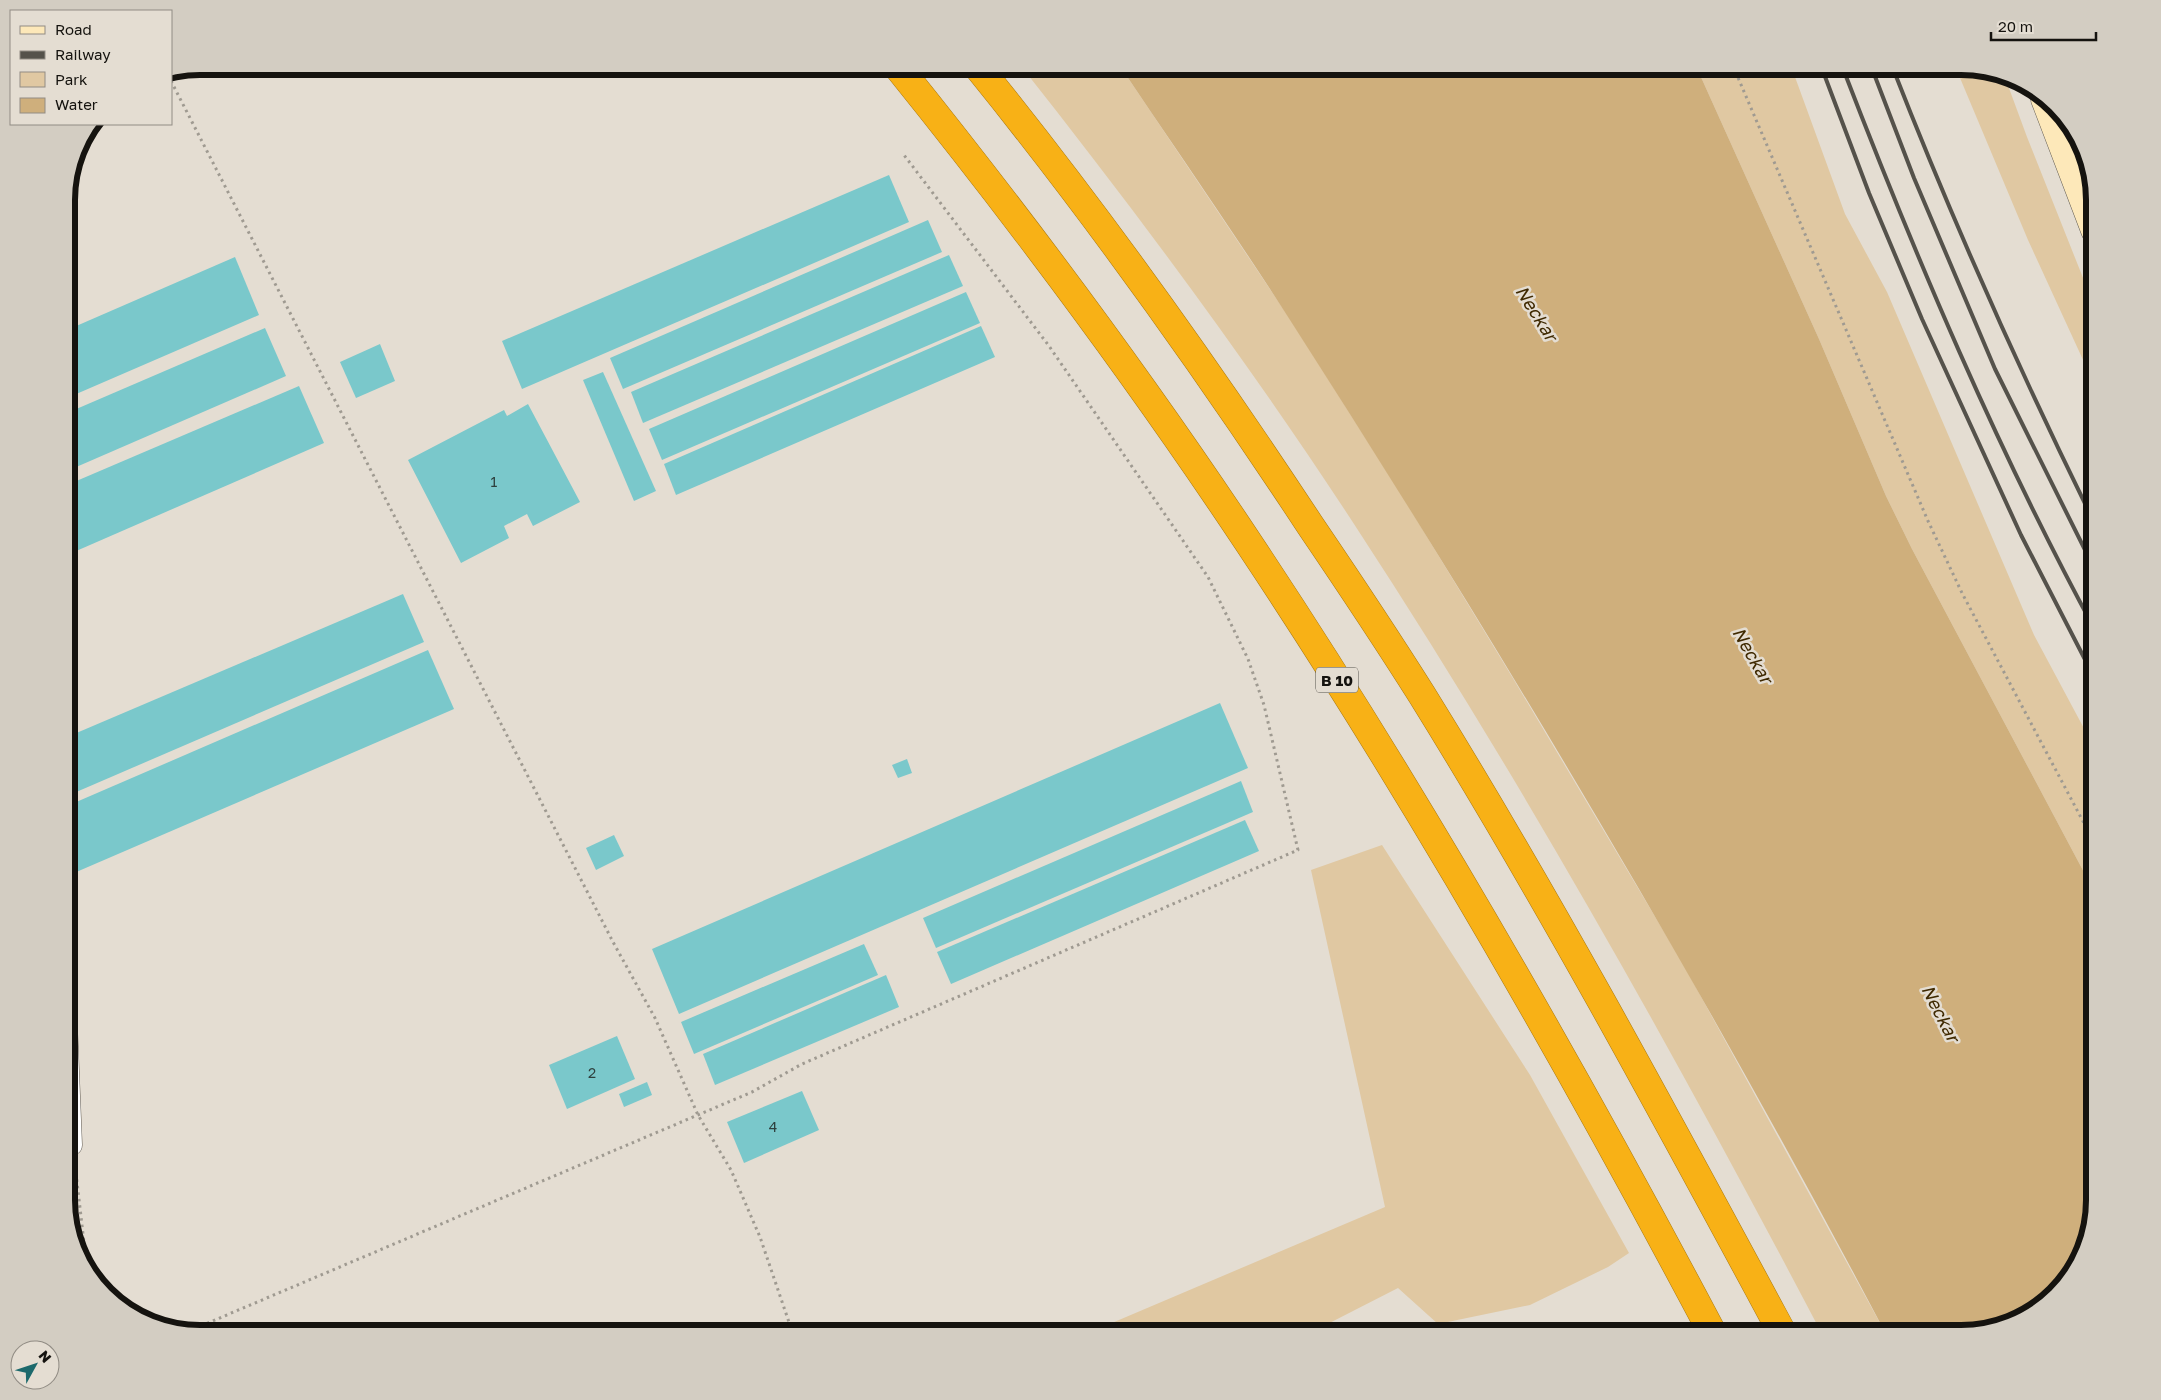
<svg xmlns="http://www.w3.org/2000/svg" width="2161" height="1400" font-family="'Golos Text',sans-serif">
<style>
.green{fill:#e0c8a2}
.water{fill:#cfaf7c}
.building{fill:#7ac8cb}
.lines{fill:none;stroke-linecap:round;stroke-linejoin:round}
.lane-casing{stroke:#5e584f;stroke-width:21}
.secondary-casing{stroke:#5e584f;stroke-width:29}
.highway-casing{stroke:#a97a14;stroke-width:29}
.path{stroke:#9f9a91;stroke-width:3;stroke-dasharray:2.5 4;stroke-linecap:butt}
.lane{stroke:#fff;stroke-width:20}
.secondary{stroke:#fde8b9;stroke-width:28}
.highway{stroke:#f8b116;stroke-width:28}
.rail{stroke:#55524b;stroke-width:4}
.labels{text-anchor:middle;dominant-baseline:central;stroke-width:5;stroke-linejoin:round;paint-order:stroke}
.number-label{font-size:14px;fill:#2e403e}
.shield{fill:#e4ddd2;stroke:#53504a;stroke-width:1}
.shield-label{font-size:15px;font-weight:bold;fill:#15130f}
.water-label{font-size:18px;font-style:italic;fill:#3f2900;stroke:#e4ddd2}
.rim{fill:none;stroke:#15130f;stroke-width:6}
</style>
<rect width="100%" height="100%" fill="#e4ddd2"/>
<g class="green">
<path d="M1021,66H1120L1290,319L1404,499L1514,680L1682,962L1886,1334H1822C1677,1058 1525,785 1354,524C1251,366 1138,214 1021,66Z"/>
<path d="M1696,66H1791L1845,214L1887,292L2034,635L2095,749V893L1912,549L1886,496L1819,339Z"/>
<path d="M1955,66L2006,80L2027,137L2095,308V386L2028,240Z"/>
<path d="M1382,845L1530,1075L1629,1253L1608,1267L1530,1305L1438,1324L1398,1288L1308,1334H1086L1385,1207L1311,870Z"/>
</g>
<path class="water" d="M1120,66H1696L1819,339L1886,496L1912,549L2095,893V1200L2072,1274L2028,1316L1961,1334H1886C1704,988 1501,649 1290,320C1235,234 1177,151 1120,66Z"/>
<g class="building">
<path d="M889,175L909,222L522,389L502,341Z"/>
<path d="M928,220L942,252L623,389L610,358Z"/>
<path d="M949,255L963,286L643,423L631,392Z"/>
<path d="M235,257L259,315L67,398V330Z"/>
<path d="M966,292L980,323L662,460L649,429Z"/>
<path d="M981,326L995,357L676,495L664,464Z"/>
<path d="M265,328L286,376L67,471V413Z"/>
<path d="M380,344L395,381L356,398L340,362Z"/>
<path d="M603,372L656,491L634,501L583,380Z"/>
<path d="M299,386L324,443L67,555V485Z"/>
<path d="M528,404L580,502L533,526L527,514L504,526L509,538L461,563L408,460L504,410L507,416Z"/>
<path d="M403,594L424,642L67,796V737Z"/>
<path d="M428,650L454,709L67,876V806Z"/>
<path d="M1220,703L1248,768L679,1014L652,949Z"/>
<path d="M907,759L912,773L898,778L892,765Z"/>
<path d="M1241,781L1253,812L936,948L923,918Z"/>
<path d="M1245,820L1259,851L951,984L937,952Z"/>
<path d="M614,835L624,856L596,870L586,848Z"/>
<path d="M864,944L878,975L694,1054L681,1022Z"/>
<path d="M886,975L899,1007L715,1085L703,1054Z"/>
<path d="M617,1036L635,1079L567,1109L549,1065Z"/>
<path d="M647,1082L652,1095L624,1107L619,1094Z"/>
<path d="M802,1091L819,1130L744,1163L727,1122Z"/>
</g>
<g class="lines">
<defs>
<path id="lane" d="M67,1022L72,1145L67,1147"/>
<path id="secondary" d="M2045,99L2095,230"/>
<g id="highway">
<path d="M897,66C1021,220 1139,378 1248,542C1418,797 1570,1064 1713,1334"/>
<path d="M977,66C1096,213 1206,367 1310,525C1348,581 1386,638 1422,695C1551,903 1667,1119 1783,1334"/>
</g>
</defs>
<use href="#lane" class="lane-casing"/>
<use href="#secondary" class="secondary-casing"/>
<use href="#highway" class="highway-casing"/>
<g class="path">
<path d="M1733,66L1928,521L1962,593L2095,844"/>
<path d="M171,81L613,942L655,1018L698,1115L731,1170L760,1237L793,1334"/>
<path d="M76,1173L87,1269"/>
<path d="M189,1331L752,1092L802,1064L1298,850L1264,705L1248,659L1208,577L1049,346L904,155"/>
</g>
<use href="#lane" class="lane"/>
<use href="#secondary" class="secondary"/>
<use href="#highway" class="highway"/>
<g class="rail">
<path d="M1821,66L1869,193L1922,319L2021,535L2095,679"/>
<path d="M1842,66C1916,258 1997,449 2095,630"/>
<path d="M1871,66L1914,178L1995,369L2095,570"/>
<path d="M1892,66C1953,222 2021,374 2095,524"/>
</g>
</g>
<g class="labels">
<g class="number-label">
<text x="494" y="481">1</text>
<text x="592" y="1072">2</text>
<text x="773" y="1126">4</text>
</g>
<rect class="shield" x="1316" y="667.5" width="42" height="25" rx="4"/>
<g class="shield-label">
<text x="1337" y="680">B 10</text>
</g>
<g class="water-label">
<text transform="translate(1537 313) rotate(58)">Neckar</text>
<text transform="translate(1753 655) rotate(60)">Neckar</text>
<text transform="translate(1941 1013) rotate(63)">Neckar</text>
</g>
</g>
<path d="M0 0H2161V1400H0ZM200 75H1961A125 125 0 0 1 2086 200V1200A125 125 0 0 1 1961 1325H200A125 125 0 0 1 75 1200V200A125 125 0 0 1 200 75Z" fill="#d3cdc2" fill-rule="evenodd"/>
<path class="rim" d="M200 75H1961A125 125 0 0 1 2086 200V1200A125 125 0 0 1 1961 1325H200A125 125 0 0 1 75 1200V200A125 125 0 0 1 200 75Z"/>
<rect x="10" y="10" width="162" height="115" fill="#e4ddd2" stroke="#918c84"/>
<rect x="20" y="26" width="25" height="8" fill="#fde8b9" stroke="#918c84"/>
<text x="55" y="35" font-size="15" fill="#15130f">Road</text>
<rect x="20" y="51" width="25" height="8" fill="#55524b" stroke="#918c84"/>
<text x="55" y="60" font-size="15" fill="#15130f">Railway</text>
<rect x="20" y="72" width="25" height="15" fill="#e0c8a2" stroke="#918c84"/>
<text x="55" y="85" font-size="15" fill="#15130f">Park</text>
<rect x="20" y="98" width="25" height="15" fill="#cfaf7c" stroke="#918c84"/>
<text x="55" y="110" font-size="15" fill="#15130f">Water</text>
<g transform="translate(35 1365) rotate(50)"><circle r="24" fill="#e4ddd2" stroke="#918c84"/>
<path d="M0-4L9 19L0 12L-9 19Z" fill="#1c696c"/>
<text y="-8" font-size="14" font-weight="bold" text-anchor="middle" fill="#15130f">N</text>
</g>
<path d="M1991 32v8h105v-8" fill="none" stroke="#15130f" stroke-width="2.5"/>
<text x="1998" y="32" font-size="15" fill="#15130f" stroke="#e4ddd2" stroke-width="4" paint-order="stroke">20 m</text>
</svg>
